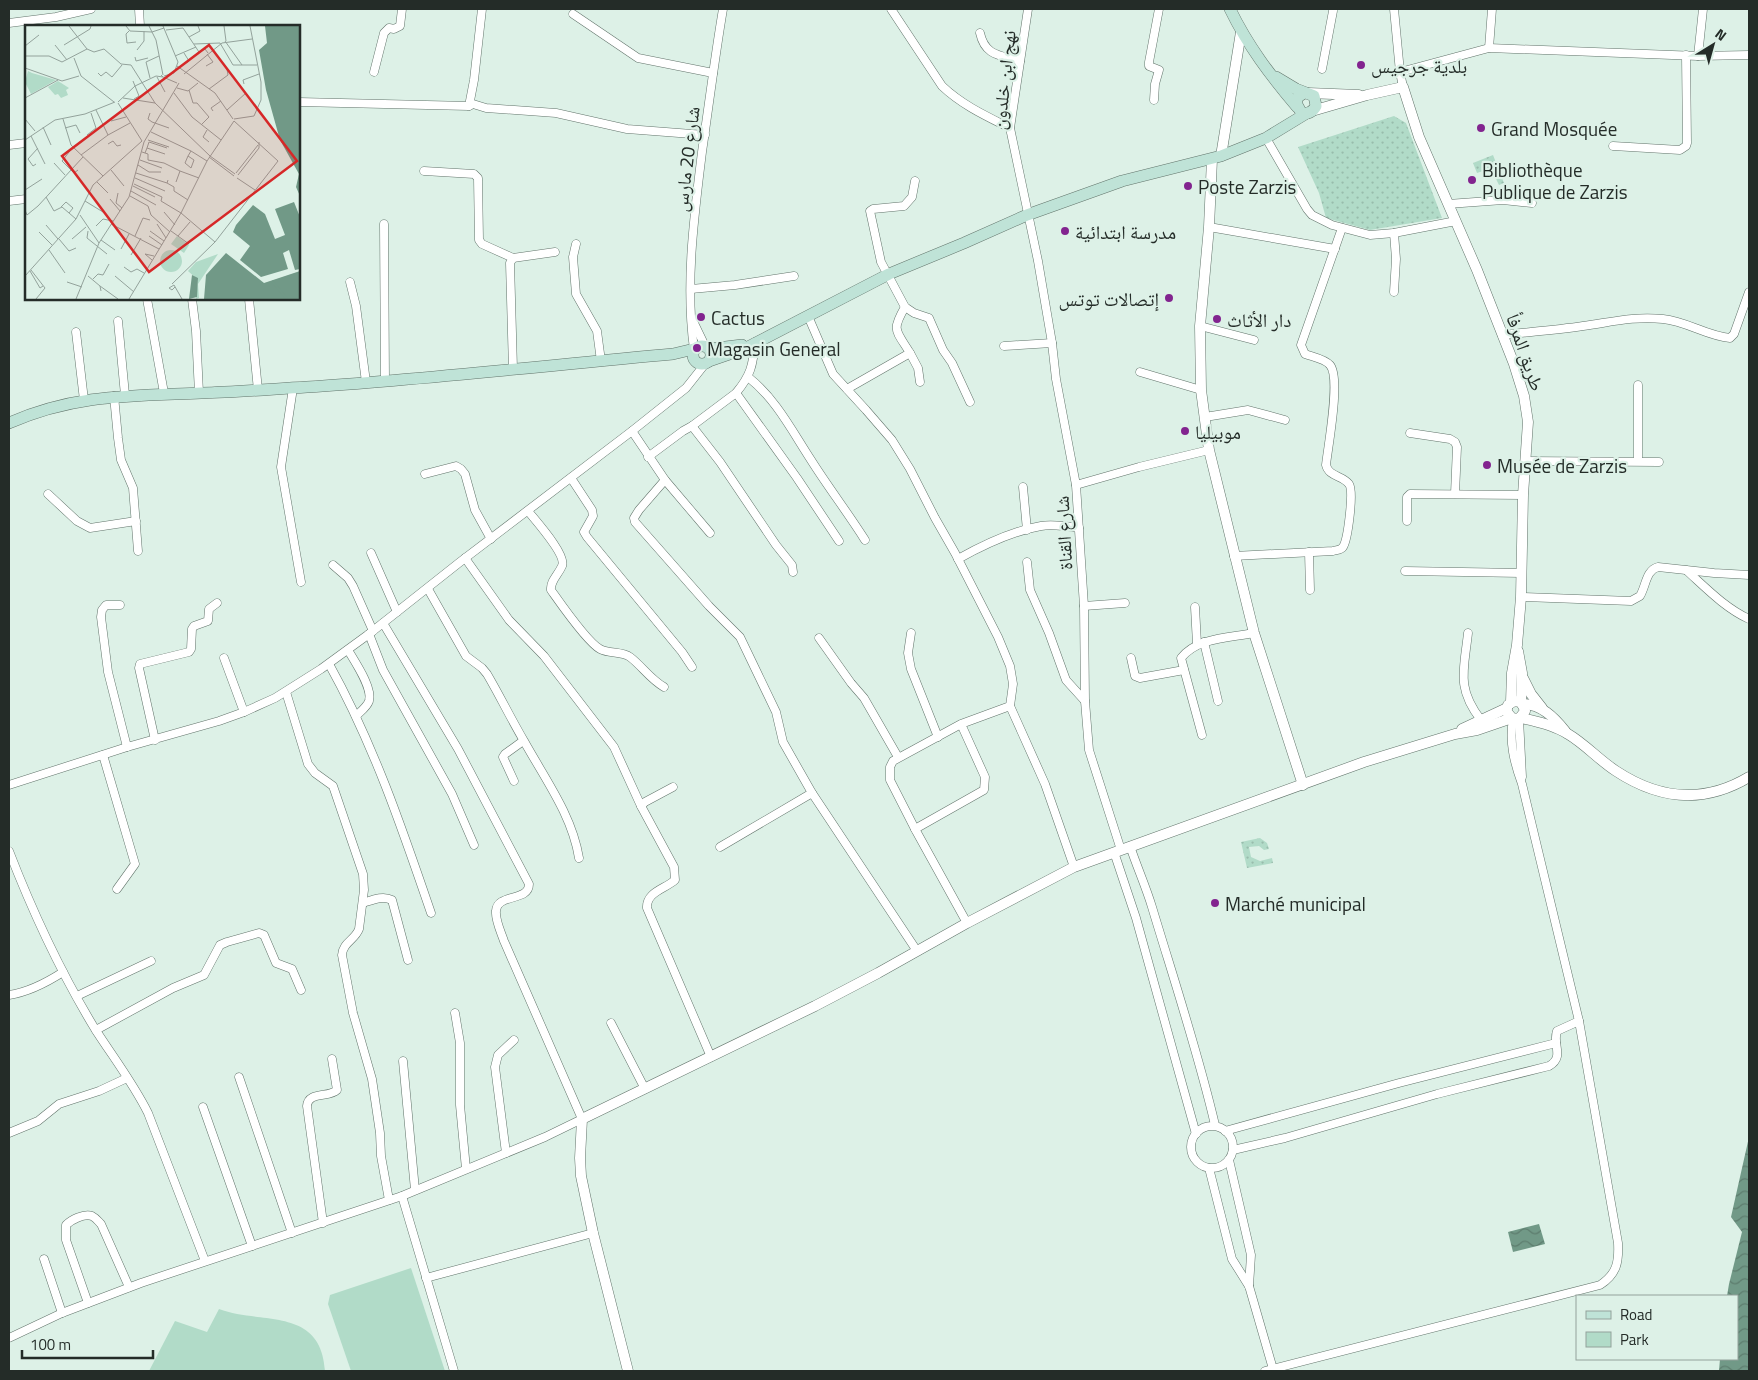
<svg xmlns="http://www.w3.org/2000/svg" width="1758" height="1380" font-family="'Titillium Web','Noto Naskh Arabic',sans-serif">
<style>
.green{fill:url(#green-dots)}
.pitch{fill:#b1dbc8}
.water{fill:url(#water-waves)}
.lines{fill:none;stroke-linecap:round;stroke-linejoin:round}
.minor-casing{stroke:#62746b;stroke-width:9}
.tertiary-casing{stroke:#62746b;stroke-width:11}
.secondary-casing{stroke:#62746b;stroke-width:12}
.minor{stroke:#fff;stroke-width:8}
.tertiary{stroke:#fff;stroke-width:10}
.secondary{stroke:#bfe3d7;stroke-width:11}
.poi-dot{fill:#82248f;stroke:#ddf1e7;stroke-width:2}
.labels{text-anchor:middle;dominant-baseline:central;stroke-width:4.5;stroke-linejoin:round;paint-order:stroke}
.poi-label{font-size:19px;fill:#242c28;stroke:#ddf1e7;text-anchor:start}
.street-label{font-size:19px;fill:#242c28;stroke:#ddf1e7}
.inset-river{fill:none;stroke:#719987;stroke-width:2.5}
.inset-road{fill:none;stroke:#93a29b;stroke-width:1}
.view{fill:#d62828;fill-opacity:0.15;stroke:#d62828;stroke-width:2.5}
.inset-edge{fill:none;stroke:#242c28;stroke-width:2.5}
</style>
<defs>
<pattern id="green-dots" width="8" height="8" patternUnits="userSpaceOnUse" patternTransform="scale(1.25)"><rect width="8" height="8" fill="#b1dbc8"/><path d="M2 2h.1M6 6h.1" fill="none" stroke="#98bcac" stroke-width="1.8" stroke-linecap="round"/></pattern>
<pattern id="water-waves" width="16" height="10" patternUnits="userSpaceOnUse" patternTransform="scale(1.25)"><rect width="16" height="10" fill="#719987"/><path d="M0 5q4-4 8 0t8 0" fill="none" stroke="#5d7d6e"/></pattern>
</defs>
<rect width="100%" height="100%" fill="#ddf1e7"/>
<g class="green">
<path d="M1394,116L1406,123L1442,218L1370,230L1326,218L1319,193L1298,147Z"/>
<path d="M1493,155L1504,183L1499,185L1495,177H1493L1489,169L1477,173L1473,163Z"/>
<path d="M1260,838L1267,843L1269,849L1264,850L1259,846L1249,847L1251,857L1260,861L1272,858L1273,863L1247,868L1241,842Z"/>
</g>
<g class="pitch">
<path d="M411,1268L445,1371H351L328,1304L330,1295Z"/>
<path d="M219,1309C261,1325 321,1306 325,1371H149L175,1321L207,1332Z"/>
</g>
<g class="water">
<path d="M1749,1137V1371H1719L1720,1359H1737V1296H1727L1729,1284L1742,1232L1731,1217Z"/>
<path d="M1539,1224L1545,1244L1513,1252L1508,1232Z"/>
</g>
<g class="lines">
<defs>
<g id="minor">
<path d="M139,9L140,26"/>
<path d="M891,9L942,86C962,105 986,116 1010,128"/>
<path d="M1028,9L1010,128L1038,261L1052,343L1056,379L1076,485L1084,606L1085,701L1089,750L1121,850"/>
<path d="M1394,9L1400,72L1403,87"/>
<path d="M573,14L638,58L713,73"/>
<path d="M9,23L56,17L91,9"/>
<path d="M980,33C985,56 1000,55 1020,61"/>
<path d="M1489,48L1492,9"/>
<path d="M1698,56L1703,9"/>
<path d="M1322,69L1333,11"/>
<path d="M374,72L384,33L389,28L394,29L400,26L402,9"/>
<path d="M1400,72L1489,48L1698,56L1749,55"/>
<path d="M1154,100L1155,84L1159,70L1149,66V62L1159,9"/>
<path d="M299,102L469,106L474,80L482,9"/>
<path d="M469,106L473,104L486,108L556,113L627,129L705,135"/>
<path d="M1266,138L1307,209L1312,215L1332,225L1370,235L1394,233L1456,221"/>
<path d="M9,145L26,143"/>
<path d="M1613,146L1680,150L1686,146L1687,143L1686,55"/>
<path d="M424,171L474,174L478,178L479,240L482,244L513,258"/>
<path d="M915,181L912,197L904,206L873,209L870,211L881,262L905,307L914,313L929,318L943,350L952,363L970,402"/>
<path d="M9,201L26,199"/>
<path d="M1448,204L1503,200L1532,203"/>
<path d="M384,224L385,381"/>
<path d="M1209,227L1335,249"/>
<path d="M576,244L573,257L576,294L597,331L601,361"/>
<path d="M350,282L356,306L366,382"/>
<path d="M691,289L735,285L794,276"/>
<path d="M1394,292L1396,259L1394,233"/>
<path d="M147,299L164,393"/>
<path d="M192,299L196,331L199,393"/>
<path d="M249,299L258,390"/>
<path d="M808,316L833,374L866,410L892,440L910,469L935,518L955,553L998,637L1010,666L1013,684L1010,706"/>
<path d="M692,319L705,346"/>
<path d="M118,321L125,395"/>
<path d="M1200,326L1254,340"/>
<path d="M76,332L84,400"/>
<path d="M1502,335C1529,332 1556,330 1583,326C1612,322 1634,316 1663,319C1686,321 1707,336 1730,338L1734,334L1749,292"/>
<path d="M1004,346L1052,343"/>
<path d="M694,349C685,284 694,217 702,152C709,104 715,56 723,9"/>
<path d="M910,353L918,368L920,382"/>
<path d="M513,369L510,263L513,258L555,252"/>
<path d="M1140,372L1201,390"/>
<path d="M748,377C776,399 792,431 811,460C828,487 848,513 865,540"/>
<path d="M293,388L281,467L301,582"/>
<path d="M847,389L910,353C896,330 891,331 905,307"/>
<path d="M736,393C751,375 753,365 755,342"/>
<path d="M114,396L118,438L121,460L133,488L138,551"/>
<path d="M1205,417L1248,410L1285,420"/>
<path d="M692,426L736,393L797,478L839,541"/>
<path d="M632,431L665,480L639,510L634,518L635,522L709,606L740,637L776,712L783,742L812,793L720,847"/>
<path d="M1410,433L1450,439L1455,442L1457,447L1455,494"/>
<path d="M648,457L683,431L692,426L720,462L776,545L792,565L793,572"/>
<path d="M1525,461L1659,462"/>
<path d="M1638,461V385"/>
<path d="M425,474L456,466L461,469L465,474L475,510L491,539"/>
<path d="M571,478L592,510L593,516L584,532L587,537L682,652L692,667"/>
<path d="M665,480L710,533"/>
<path d="M1076,485L1139,467L1209,450"/>
<path d="M1023,487L1027,530"/>
<path d="M48,494L77,521L90,528L136,521"/>
<path d="M528,511C535,520 567,555 562,566C558,575 550,581 551,590C561,604 587,642 600,649C609,654 622,651 630,657C642,666 650,679 664,687"/>
<path d="M1407,521V497L1410,494L1523,495"/>
<path d="M1309,552L1310,590"/>
<path d="M371,553L397,612"/>
<path d="M1234,556L1333,551C1337,550 1341,550 1343,547C1348,539 1354,491 1349,484C1342,475 1329,477 1326,465C1328,446 1341,378 1330,365C1325,359 1313,357 1305,354L1301,345L1342,228"/>
<path d="M465,558L509,620L544,656L614,747L641,806"/>
<path d="M958,559C983,545 1012,531 1041,526C1053,524 1066,526 1079,528"/>
<path d="M1027,562L1030,590L1049,633L1066,680L1085,701"/>
<path d="M333,565L348,578L353,586L373,631"/>
<path d="M1686,570C1706,588 1725,608 1749,619"/>
<path d="M1405,571L1521,573"/>
<path d="M428,589L466,656L482,668L487,674C500,696 511,719 524,741C545,779 572,815 579,858"/>
<path d="M1521,597L1631,601L1640,596C1646,586 1646,570 1658,567L1714,573L1749,575"/>
<path d="M120,605H106L102,610L101,617L108,672L127,747"/>
<path d="M1084,606L1125,603"/>
<path d="M1195,607L1197,644"/>
<path d="M911,633L908,653L911,669L938,737"/>
<path d="M1468,633C1464,670 1456,688 1481,720"/>
<path d="M369,634L383,670L452,794L474,845"/>
<path d="M819,638L851,683L864,698L898,757"/>
<path d="M1204,642L1218,701"/>
<path d="M348,650C355,662 373,688 369,701C367,707 360,712 356,716"/>
<path d="M224,658L244,712"/>
<path d="M1131,658L1135,676L1140,678L1184,670"/>
<path d="M329,664C373,743 402,828 431,913"/>
<path d="M286,692L308,764L315,773L333,786L363,874L364,890L359,929C355,940 343,942 342,955L353,1013L372,1079L380,1133L381,1156L389,1200"/>
<path d="M1519,719L1522,777"/>
<path d="M961,724L985,777L984,790L915,829L890,780V767L893,761L961,724L1010,706L1045,784L1074,867"/>
<path d="M1202,735L1181,658C1198,637 1229,638 1254,633"/>
<path d="M155,740L139,668L140,664L189,652L191,649L192,629L194,626L208,621L209,609L217,603"/>
<path d="M103,755L135,864L117,889"/>
<path d="M514,781L503,757L505,754L523,741"/>
<path d="M9,785L127,747L219,721L244,712L275,698L321,669L369,634L460,562L632,431L686,388L705,364"/>
<path d="M673,787L645,802L641,806L674,867L675,880C665,889 646,892 647,908L711,1057"/>
<path d="M812,793L917,951"/>
<path d="M915,829L967,923"/>
<path d="M1130,846C1137,867 1146,887 1152,907C1174,980 1198,1052 1215,1125"/>
<path d="M9,851C33,913 61,973 95,1029C113,1057 133,1083 148,1113L205,1261"/>
<path d="M1114,852L1136,918L1196,1134"/>
<path d="M363,903C372,900 383,895 392,900L408,960"/>
<path d="M9,995C29,992 46,983 63,972"/>
<path d="M77,996L151,961"/>
<path d="M455,1013L460,1043V1105L466,1169"/>
<path d="M611,1023L645,1089"/>
<path d="M96,1030L173,988L204,975L220,945L227,942L259,933L264,935L276,963L292,969L301,990"/>
<path d="M403,1061L415,1190"/>
<path d="M239,1077L292,1233"/>
<path d="M203,1107L252,1246"/>
<circle cx="1212" cy="1147" r="21"/>
<path d="M1225,1131L1399,1083L1556,1043"/>
<path d="M9,1133L38,1121L59,1104L99,1091L127,1078"/>
<path d="M1233,1150L1285,1138L1437,1094L1549,1066C1565,1057 1552,1044 1557,1031L1579,1021"/>
<path d="M506,1153L495,1067L498,1055L514,1040"/>
<path d="M1229,1160L1251,1255L1249,1286"/>
<path d="M1209,1168L1232,1259L1249,1286L1273,1369"/>
<path d="M402,1196L454,1371"/>
<path d="M323,1223L307,1106C308,1091 329,1098 337,1090L332,1059"/>
<path d="M44,1259L62,1313"/>
<path d="M426,1278L593,1233"/>
<path d="M88,1303L66,1240V1225C71,1220 84,1213 92,1216C96,1218 98,1221 101,1224L129,1287"/>
<path d="M9,1338L62,1313L141,1283L402,1196L545,1137L582,1119L504,941C501,932 495,920 496,911C497,893 529,902 529,884L458,749L383,623"/>
<path d="M1265,1371L1600,1285C1617,1274 1619,1262 1618,1243L1579,1021L1522,784C1514,762 1509,742 1513,719"/>
</g>
<g id="tertiary">
<path d="M1308,93L1359,95"/>
<path d="M1312,111L1367,95L1403,87L1419,137L1477,270L1514,364L1524,396L1528,422L1523,495L1521,597L1517,645L1512,673L1511,702"/>
<path d="M1221,156L1241,32"/>
<path d="M1212,159L1209,227L1200,326L1201,390L1209,450L1254,633L1303,785"/>
<path d="M1518,651L1522,673L1521,702"/>
<path d="M1523,678L1531,694L1542,708"/>
<path d="M1522,704C1541,704 1554,717 1565,731"/>
<path d="M1521,718C1536,721 1554,725 1568,734C1585,744 1599,760 1616,771C1660,800 1704,804 1749,777"/>
<path d="M1462,729L1507,708"/>
<path d="M628,1371L593,1233L581,1176L580,1158L582,1119L815,1006L878,973L967,923L1074,867L1364,762L1455,734L1477,730L1512,718L1519,719L1525,711L1524,708L1521,702L1514,701L1508,705L1506,711L1512,718"/>
</g>
<g id="secondary">
<path d="M1230,9C1248,46 1270,75 1297,107"/>
<path d="M1276,77L1296,89L1314,96L1316,106C1313,112 1307,115 1301,112L1296,103L1298,97L1304,93"/>
<circle cx="702" cy="355" r="9"/>
<path d="M709,349L742,345"/>
<path d="M709,361L744,349L889,274L964,243L1027,215L1122,181L1221,156L1266,138L1307,113"/>
<path d="M9,423C75,394 131,396 201,393C237,392 272,389 307,387C429,379 551,365 673,354L694,349"/>
</g>
</defs>
<use href="#minor" class="minor-casing"/>
<use href="#tertiary" class="tertiary-casing"/>
<use href="#secondary" class="secondary-casing"/>
<use href="#minor" class="minor"/>
<use href="#tertiary" class="tertiary"/>
<use href="#secondary" class="secondary"/>
</g>
<g class="poi-dot">
<circle cx="1361" cy="65" r="5"/>
<circle cx="1481" cy="128" r="5"/>
<circle cx="1472" cy="180" r="5"/>
<circle cx="1188" cy="186" r="5"/>
<circle cx="1065" cy="231" r="5"/>
<circle cx="1169" cy="298" r="5"/>
<circle cx="701" cy="317" r="5"/>
<circle cx="1217" cy="319" r="5"/>
<circle cx="697" cy="348" r="5"/>
<circle cx="1185" cy="431" r="5"/>
<circle cx="1487" cy="465" r="5"/>
<circle cx="1215" cy="903" r="5"/>
</g>
<g class="labels">
<g class="poi-label">
<text x="1371" y="65">بلدية جرجيس</text>
<text x="1491" y="128">Grand Mosquée</text>
<text x="1482" y="169">Bibliothèque<tspan x="1482" dy="22">Publique de Zarzis</tspan></text>
<text x="1198" y="186">Poste Zarzis</text>
<text x="1075" y="231">مدرسة ابتدائية</text>
<text x="1159" y="298" text-anchor="end">إتصالات توتس</text>
<text x="711" y="317">Cactus</text>
<text x="1227" y="319">دار الأثاث</text>
<text x="707" y="348">Magasin General</text>
<text x="1195" y="431">موبيليا</text>
<text x="1497" y="465">Musée de Zarzis</text>
<text x="1225" y="903">Marché municipal</text>
</g>
<g class="street-label">
<text transform="translate(1003 80) rotate(-84)">نهج ابن خلدون</text>
<text transform="translate(686 159) rotate(-83)">شارع 20 مارس</text>
<text transform="translate(1526 352) rotate(71)">طريق المرفأ</text>
<text transform="translate(1063 533) rotate(-93)">شارع القناة</text>
</g>
</g>
<g transform="translate(25 25)">
<rect width="275" height="275" fill="#ddf1e7"/>
<path d="M193,229L173,259L174,273L171,274L173,255L163,246L171,237Z" fill="#b1dbc8"/>
<path d="M3,46L7,48L31,55L6,69L0,57ZM33,56L44,63L41,65L43,70L36,73L33,69L30,70L23,62Z" fill="#b1dbc8"/>
<path d="M152,211L164,220L159,228L146,219ZM135 236a11 11 0 1 1 22 0a11 11 0 1 1-22 0Z" fill="#b1dbc8"/>
<path d="M240,1H275V171L271,162L274,149L255,115L241,65L234,25L242,18ZM269,177L275,192V244L270,245L264,225L258,228L263,244L236,252L215,235L225,221L208,207L211,200L228,180L240,189L250,214L260,210L250,184ZM201,228L239,258L275,246V274H179L181,250ZM167,250L173,253L172,272L164,274Z" fill="#719987"/>
<path class="inset-river" d="M247,256L262,274"/>
<path class="inset-road" d="M44,1L62,24M101,1L105,6L127,7L139,3M124,1L131,15L138,50M138,1L153,37L149,48L139,51M199,1L201,16M141,5L158,3L174,27L180,24L183,28M104,6L101,9L102,18L111,17M164,12L175,6L173,1M200,16L217,40M169,19L195,18L208,40H232M30,20L42,35M39,20L65,4L66,1M0,21L14,10M112,25L119,16V6M0,31H24L37,37L62,24L69,27L79,24L96,39L106,40L130,78L185,131M150,31L171,22M110,32L111,36L123,33M49,33L56,51M152,41L190,68L208,94M181,41L188,37L182,29M0,43L37,56L54,51M153,43L164,36L159,28M73,48L76,51L81,47L87,52L97,40M159,49L197,18L227,14M56,51L89,77M132,52L140,67M138,52L152,58M125,53L121,37L134,31M108,56L114,71L109,74M219,59L218,55L234,49M152,63L163,66L173,58M184,64L203,50L202,44M164,65L168,78H172L184,92L176,100M149,68L167,92L196,115M0,73L33,55M98,73L130,78M93,77L110,61L131,51L138,52L136,50M93,78L117,116M202,85L221,68M188,86L186,83L196,76M125,88L123,94L127,97L144,103M0,94L10,106M38,94L46,120L78,151M209,94L229,91L236,75V57L225,1M86,96L101,92M18,102L26,120M40,103L51,100L55,108M182,105L178,112L184,117M126,107L166,126M62,110L71,103L66,88M83,110L105,98M6,111L20,139M0,115L30,95L60,89L90,77M123,115L144,122M119,117L154,58M83,119L88,116L92,121L96,120M48,122L37,136L49,148L53,145M122,123L124,117L142,123M117,127L123,129V135L139,138L155,146L151,157M120,128L122,123L140,129M56,130L83,110L71,85M163,131L169,135L166,143L160,138L163,131L166,126L182,136M185,131L210,149M184,132L209,151M115,135L137,143M29,138L40,150M11,139L8,141L3,134L13,123M113,140L124,147H136M86,145L99,161M155,146L174,153M111,148L142,158M211,148L233,120M213,150L234,123V117M110,153L140,166M212,153L230,165M143,155L142,158L149,162V166L163,175M72,157L83,168M108,161L130,172M0,165L17,154M106,166L131,180M93,168L91,178L97,183M105,171L123,181L126,190L145,207M21,172L29,186L37,182L51,194M85,174L95,186M60,176L78,187M36,182L41,177L48,183L44,188M0,185L2,190L13,181L58,132M139,187L150,200M55,190L74,218M86,199L134,224M132,199L141,213M21,200L33,214M71,201L78,194L88,196M63,206L62,213L82,229M125,206L139,216M146,206L164,219M14,207L27,220M110,211L118,193L125,195M124,211L137,220M153,211L165,197M34,214L44,226L51,223M47,214L61,202M76,215L90,225M190,217L253,136L209,96M96,224L104,209M24,225L40,248M106,230L116,213M127,235L120,229L129,231M99,242L106,247L112,244L119,248M6,245L20,263L11,274M5,246L15,263L18,261M0,251L51,194L68,160L117,116M63,251L75,261L76,266M90,251L109,267M68,254L73,249L78,250L84,239M42,257L57,262M147,259L190,217L156,188L182,136L209,96M75,261L93,274M150,262L147,265L144,263L149,260L157,274M51,274L74,218L104,172L119,117M104,274L156,188L136,176L137,172L109,159"/>
<path class="view" d="M184,20L272,136L124,247L37,131Z"/>
<rect width="275" height="275" class="inset-edge"/>
</g>
<rect width="1758" height="1380" fill="none" stroke="#242c28" stroke-width="20"/>
<rect x="1576" y="1295" width="162" height="65" fill="#ddf1e7" stroke="#93a29b"/>
<rect x="1586" y="1311" width="25" height="8" fill="#bfe3d7" stroke="#93a29b"/>
<text x="1620" y="1320" font-size="15" fill="#242c28">Road</text>
<rect x="1586" y="1332" width="25" height="15" fill="#b1dbc8" stroke="#93a29b"/>
<text x="1620" y="1345" font-size="15" fill="#242c28">Park</text>
<g transform="translate(1713 45) rotate(37)" stroke="#ddf1e7" stroke-width="4" paint-order="stroke">
<path d="M0-4L9 19L0 12L-9 19Z" fill="#242c28"/>
<text y="-8" font-size="14" font-weight="bold" text-anchor="middle" fill="#242c28">N</text>
</g>
<path d="M22 1350v8h131v-8" fill="none" stroke="#242c28" stroke-width="2.5"/>
<text x="30" y="1350" font-size="15" fill="#242c28" stroke="#ddf1e7" stroke-width="4" paint-order="stroke">100 m</text>
</svg>
